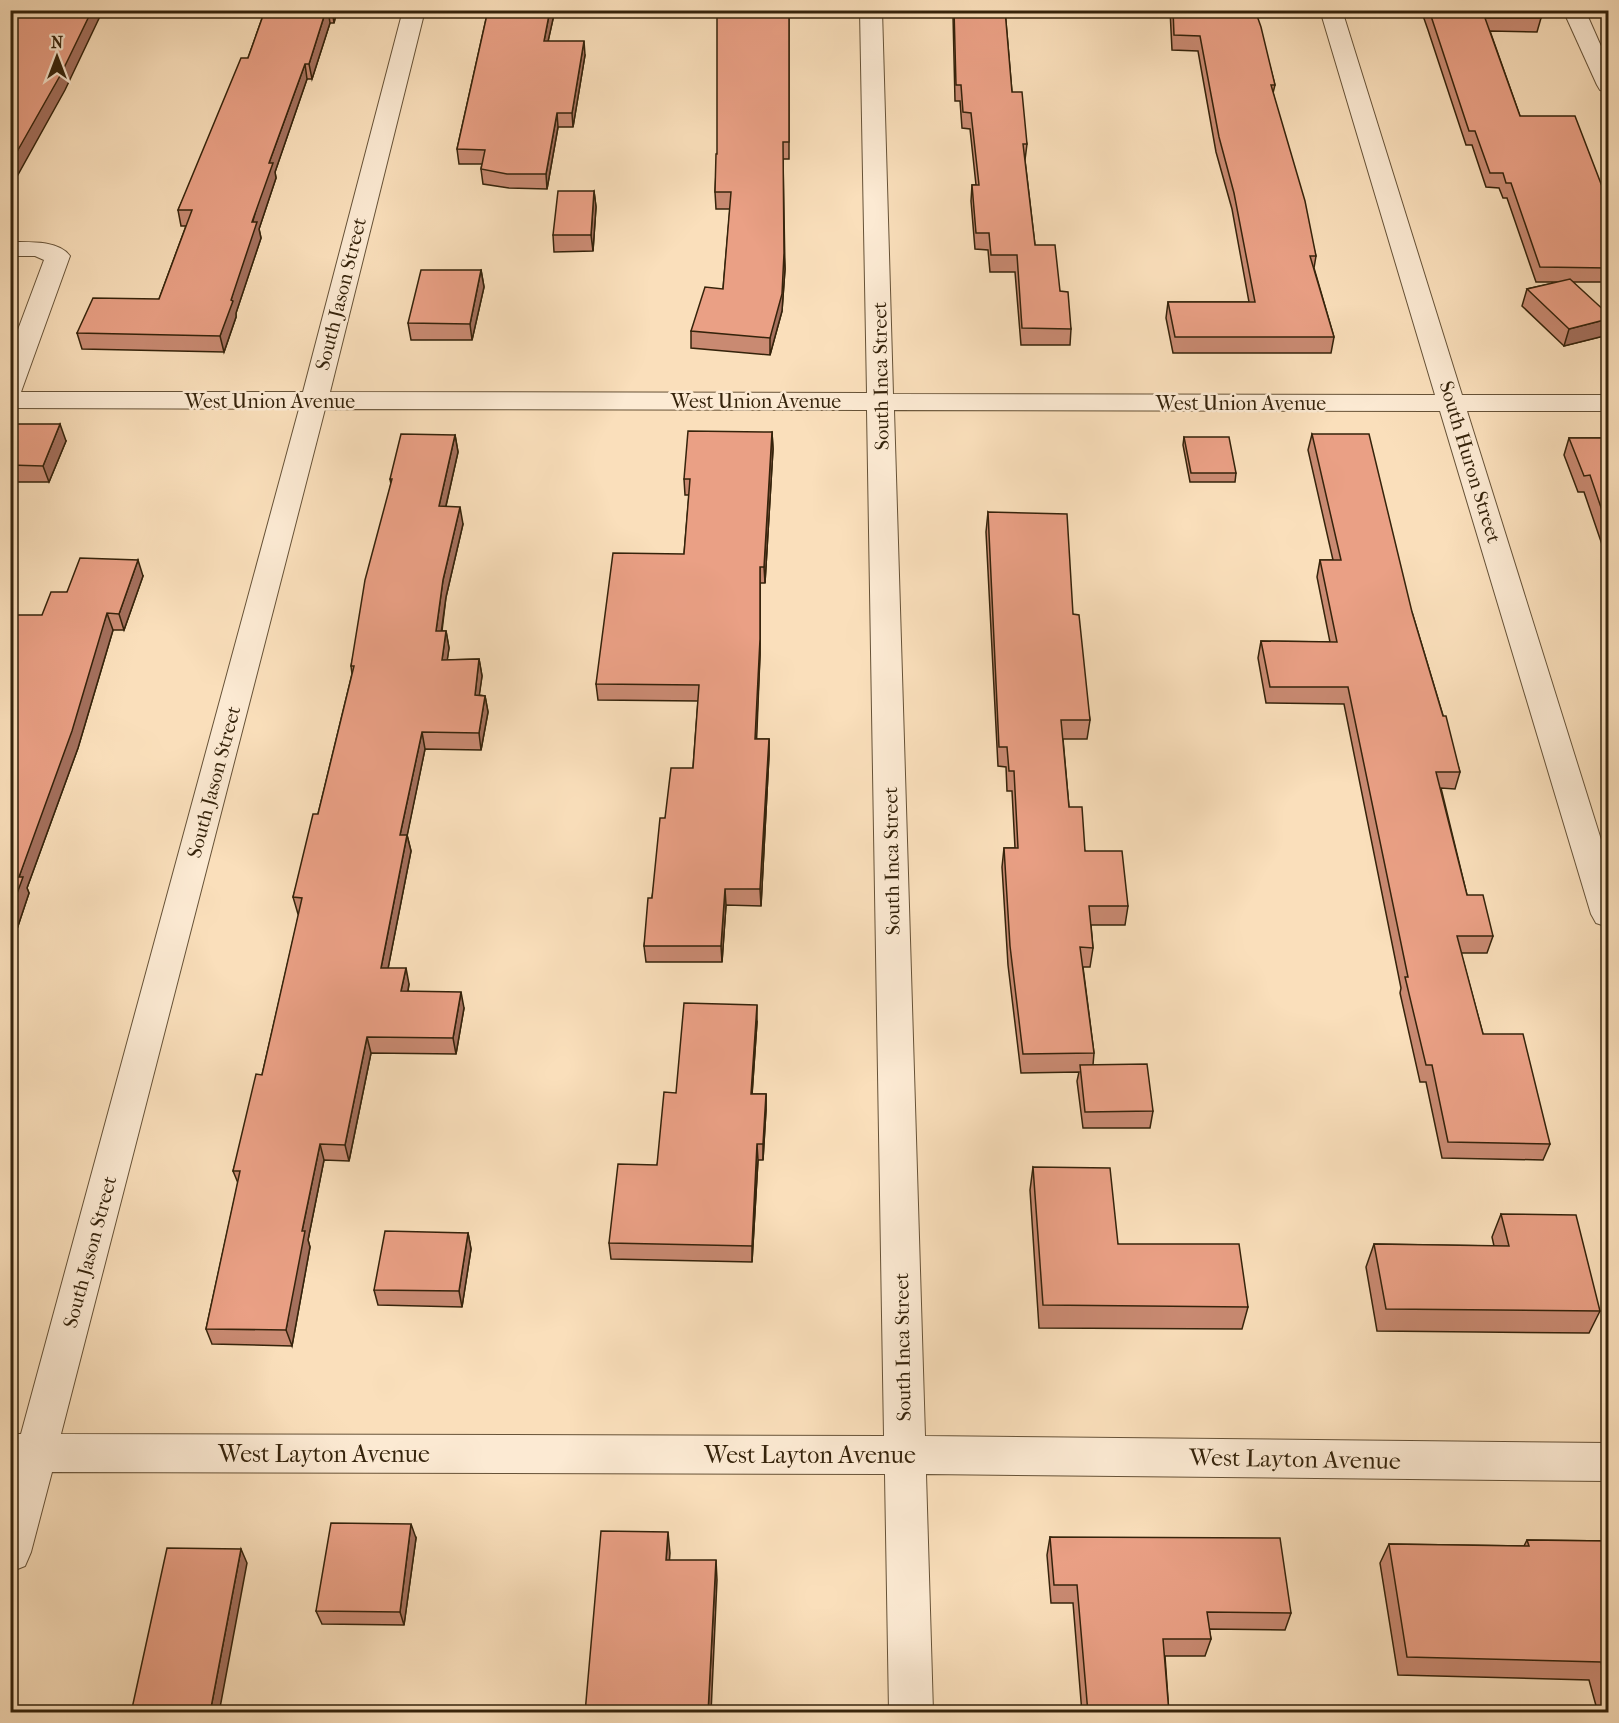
<svg xmlns="http://www.w3.org/2000/svg" width="1619" height="1723" font-family="'IM FELL French Canon',serif">
<style>
.lines{fill:none;stroke-linecap:round;stroke-linejoin:round}
.minor-casing{stroke:#665237;stroke-width:2}
.minor{fill:#fcead3;fill-rule:evenodd}
.wall{fill:#c98a72;stroke:#35230b;stroke-width:1.5}
.shaded-wall{fill:#a4705d;stroke:#35230b;stroke-width:1.5}
.building{fill:#eaa085;stroke:#35230b;stroke-width:1.5}
.labels{text-anchor:middle;dominant-baseline:central;stroke-width:5;stroke-linejoin:round;paint-order:stroke}
.street-label{font-size:20px;fill:#35230b;stroke:#fcead3}
.near-street-label{font-size:24px;fill:#35230b;stroke:#fcead3}
</style>
<rect width="100%" height="100%" fill="#fadfbb"/>
<filter id="stains"><feTurbulence type="fractalNoise" baseFrequency=".00333" numOctaves="4"/><feColorMatrix values="0 0 0 0 .2 0 0 0 0 .09 0 0 0 0 .02 0 0 0 .5 -.17"/></filter>
<radialGradient id="worn" r=".72"><stop offset=".6" stop-color="#630" stop-opacity="0"/><stop offset="1" stop-color="#630" stop-opacity=".3"/></radialGradient>
<g class="lines">
<defs>
<g id="minor">
<path d="M403,10H425L330,392L867,393L860,10H882L893,394L1435,395L1320,10H1342L1462,395H1608V411H1467L1608,862V927L1596,923L1591,914L1440,411L894,410L925,1436L1608,1443V1481L926,1474L933,1712H889L885,1474L52,1472L31,1552L25,1566L10,1572V1434H21L299,409L10,408V351L44,260L35,256H10V242C28,242 59,240 70,256L21,392H303ZM325,409L867,410L884,1436L61,1434Z"/>
<path d="M1563,10H1585L1608,62V92L1600,90L1597,85Z"/>
</g>
</defs>
<use href="#minor" class="minor-casing"/>
<use href="#minor" class="minor"/>
</g>
<g class="wall">
<path d="M265,10H337L334,23H330L312,79H307L275,172L276,178L259,229L261,238L236,313V317L224,352L82,349L77,333L159,299L186,226H181L178,210L248,58Z"/>
<path d="M488,10H555L548,41L585,55L573,127H558L547,189L509,188L483,184L481,169L482,164H459L457,149Z"/>
<path d="M789,10V159H783L785,269L782,311L770,355L691,348V331L723,289L730,209H716L715,192L717,154Z"/>
<path d="M948,10H1005L1012,92L1027,144L1025,160L1035,245L1060,291L1071,329L1070,345H1021L1015,272H990L988,250L975,249L971,201L972,185H976L970,129L962,128L960,101H955L953,16H949Z"/>
<path d="M1170,10H1255L1275,85L1273,93L1316,256L1314,268L1334,337L1331,353H1173L1166,318L1168,302H1249L1232,209L1216,152L1198,51L1172,50Z"/>
<path d="M1421,10H1537L1541,18L1537,32L1490,31L1520,116L1608,202V282H1573L1608,335L1564,346L1522,306L1527,289L1559,282H1536L1507,198H1503L1499,188L1486,187L1472,145H1466L1428,30Z"/>
<path d="M594,191L596,207L593,251L554,252L553,235Z"/>
<path d="M481,270L484,287L472,340H411L408,323Z"/>
<path d="M772,432L773,449L765,583H760V655L756,739H769V755L761,906L726,905L722,962H646L644,946L665,818L693,768L698,701L598,700L596,684L684,554L689,495H685L684,479Z"/>
<path d="M1312,434L1412,612L1460,772L1455,789L1441,788L1467,895L1493,936L1487,953H1461L1483,1034L1550,1144L1543,1160L1442,1158L1426,1082H1420L1400,993L1401,988L1344,704L1266,703L1258,658L1261,641L1330,642L1317,577L1320,560H1333L1308,450Z"/>
<path d="M455,435L458,452L446,506L463,524L446,597L442,631H446L449,648L447,660L479,659L482,676L479,695L485,696L488,712L481,750L425,749L407,835L411,851L388,968L409,984L408,991L464,1008L456,1054L371,1053L349,1161L324,1160L308,1240L310,1247L292,1346L212,1344L206,1329L238,1183L233,1171L262,1075L299,914H298L293,897L318,814L352,674L351,666L391,484L390,479Z"/>
<path d="M10,437L66,441L49,482H10Z"/>
<path d="M1184,437L1236,473L1235,482H1190L1183,445Z"/>
<path d="M1569,438H1608V562L1584,492H1578L1564,455Z"/>
<path d="M988,512L1073,614L1090,720L1087,739H1063L1069,807L1085,851L1128,906L1125,925H1091L1093,948L1090,967H1083L1094,1053L1093,1065L1153,1111L1150,1128H1083L1077,1081L1079,1072L1021,1073L1008,965L1002,867L1004,848H1015L1012,791H1007L1006,767L998,766L986,532Z"/>
<path d="M143,576L124,630H113L78,748L27,888L29,893L10,950L42,615L67,592Z"/>
<path d="M757,1022L752,1094H766V1110L763,1160H758L752,1262L611,1259L609,1243L657,1165L676,1093Z"/>
<path d="M1033,1167L1118,1244L1248,1307L1242,1329L1039,1328L1030,1190Z"/>
<path d="M1501,1214L1600,1311L1589,1333L1377,1331L1366,1267L1374,1244L1494,1246L1492,1237Z"/>
<path d="M468,1233L471,1249L462,1307L378,1305L374,1290Z"/>
<path d="M1050,1537L1291,1613L1285,1630L1209,1629L1211,1639L1205,1656H1165L1169,1713H1082L1073,1603H1051L1047,1555Z"/>
<path d="M416,1538L404,1625L322,1624L316,1611Z"/>
<path d="M1527,1540L1608,1541V1713H1598L1589,1680L1398,1675L1380,1563L1389,1544L1524,1546Z"/>
</g>
<g class="shaded-wall">
<path d="M92,10H103L65,90L10,189V164Z"/>
<path d="M326,10H328L330,23L312,79L309,64Z"/>
<path d="M332,10H337L334,23Z"/>
<path d="M550,10H555L545,55L544,41Z"/>
<path d="M584,41L585,55L573,127L572,113Z"/>
<path d="M305,64L307,79L275,172L276,178L259,229L261,238L236,313V317L224,352L220,336L231,300L269,163Z"/>
<path d="M557,113L558,127L547,189L546,174Z"/>
<path d="M594,191L596,207L593,251L591,235Z"/>
<path d="M784,253L785,269L782,311L770,355V338Z"/>
<path d="M481,270L484,287L472,340L470,324Z"/>
<path d="M1608,319V335L1564,346L1569,329Z"/>
<path d="M60,424L66,441L49,482L43,466Z"/>
<path d="M772,432L773,449L765,583L764,567Z"/>
<path d="M455,435L458,452L442,523L439,506Z"/>
<path d="M460,507L463,524L446,597L439,648L436,631L443,580Z"/>
<path d="M138,560L143,576L124,630L119,614Z"/>
<path d="M760,567V655L756,755L755,739Z"/>
<path d="M107,613L113,630L78,748L27,888L29,893L10,950V913L19,877Z"/>
<path d="M446,631L449,648L445,676L442,660Z"/>
<path d="M479,659L482,676L477,712L475,695Z"/>
<path d="M485,696L488,712L481,750L479,733Z"/>
<path d="M422,732L425,749L404,851L400,835Z"/>
<path d="M769,739V755L761,906L760,889Z"/>
<path d="M407,835L411,851L385,984L381,968Z"/>
<path d="M725,889L726,905L722,962L721,946Z"/>
<path d="M406,968L409,984L405,1007L401,991Z"/>
<path d="M461,992L464,1008L456,1054L453,1038Z"/>
<path d="M757,1005V1022L751,1110V1094Z"/>
<path d="M367,1037L371,1053L349,1161L345,1145Z"/>
<path d="M766,1094V1110L763,1160V1144Z"/>
<path d="M320,1144L324,1160L308,1240L310,1247L292,1346L286,1330L302,1231Z"/>
<path d="M757,1144L758,1160L752,1262V1246Z"/>
<path d="M468,1233L471,1249L462,1307L459,1291Z"/>
<path d="M411,1524L416,1538L404,1625L400,1612Z"/>
<path d="M668,1532L670,1553L668,1580L666,1560Z"/>
<path d="M241,1549L247,1563L219,1713H210Z"/>
<path d="M716,1560L717,1580L711,1713H708Z"/>
</g>
<g class="building">
<path d="M17,10H92L61,74L10,164V23Z"/>
<path d="M265,10H326L309,64H305L269,163H273L252,222H257L231,300L233,301L220,336L77,333L93,298L159,299L192,210H178L241,58H248Z"/>
<path d="M488,10H550L544,41H584L572,113H557L546,174H507L481,169L485,150L457,149Z"/>
<path d="M717,10H789V142H783L784,253L782,294L770,338L691,331L705,287L723,289L731,192H715L716,154H717Z"/>
<path d="M954,10H1005L1012,92H1022L1027,144H1023L1035,245H1055L1060,291L1068,292L1071,329L1022,328L1017,255H991L989,233H976L972,185H979L971,113L963,112L961,85H956Z"/>
<path d="M1173,10H1255L1261,27L1275,85H1271L1305,201L1316,256H1310L1334,337H1175L1168,302H1255L1234,193L1219,137L1200,36L1174,35Z"/>
<path d="M1429,10H1537L1541,18H1485L1520,116H1575L1608,202V268L1540,267L1511,183H1506L1503,173H1490L1475,131H1469Z"/>
<path d="M558,191H594L591,235H553Z"/>
<path d="M421,270H481L470,324L408,323Z"/>
<path d="M1570,279L1608,314V319L1569,329L1527,289Z"/>
<path d="M16,424H60L43,466L10,465V437Z"/>
<path d="M688,431L772,432L764,567H760V639L755,739H769L760,889H725L721,946H644L648,898H652L660,818H665L671,768H693L699,685L596,684L613,553L684,554L690,479H684Z"/>
<path d="M401,434L455,435L439,506L460,507L443,580L436,631H446L442,660L479,659L475,695L485,696L479,733L422,732L400,835H407L381,968H406L401,991L461,992L453,1038L367,1037L345,1145L320,1144L302,1231H305L286,1330L206,1329L240,1171H233L256,1074L262,1075L302,898L293,897L313,814H318L354,666H351L365,580L392,479H390Z"/>
<path d="M1312,434H1369L1412,612L1443,716H1446L1460,772H1436L1467,895H1483L1493,936H1457L1483,1034H1523L1550,1144L1448,1142L1432,1065H1426L1405,977H1408L1348,687H1270L1261,641L1337,642L1320,560H1341Z"/>
<path d="M1184,437H1229L1236,473H1191Z"/>
<path d="M1569,438H1608V528L1590,475L1584,476Z"/>
<path d="M988,512L1067,514L1073,614L1079,615L1090,720H1061L1069,807H1082L1085,851H1122L1128,906H1089L1093,948L1080,947L1094,1053L1023,1054L1010,946L1004,848H1018L1014,771H1009L1007,747H999Z"/>
<path d="M80,558L138,560L119,614L107,613L72,731L19,877H23L10,913V616L11,615H42L51,592H67Z"/>
<path d="M684,1003L757,1005L751,1094H766L763,1144H757L752,1246L609,1243L618,1164L657,1165L664,1092L676,1093Z"/>
<path d="M1147,1064L1153,1111L1085,1112L1080,1065Z"/>
<path d="M1033,1167L1110,1168L1118,1244H1239L1248,1307L1043,1305Z"/>
<path d="M1501,1214L1576,1215L1600,1311L1386,1309L1374,1244L1509,1246Z"/>
<path d="M385,1231L468,1233L459,1291L374,1290Z"/>
<path d="M331,1523L411,1524L400,1612L316,1611Z"/>
<path d="M601,1531L668,1532L666,1560H716L708,1713H585Z"/>
<path d="M1050,1537L1280,1538L1291,1613L1207,1612L1211,1639H1163L1169,1713H1088L1077,1585H1054Z"/>
<path d="M1527,1540L1608,1541V1689L1601,1662L1407,1657L1389,1544L1529,1546Z"/>
<path d="M167,1548L241,1549L210,1713H131Z"/>
</g>
<g class="labels">
<g class="street-label">
<text transform="translate(341 294) rotate(-76)">South Jason Street</text>
<text transform="translate(881 376) rotate(-91)">South Inca Street</text>
<text x="270" y="401">West Union Avenue</text>
<text x="756" y="401">West Union Avenue</text>
<text x="1241" y="403">West Union Avenue</text>
<text transform="translate(1470 462) rotate(73)">South Huron Street</text>
<text transform="translate(214 782) rotate(-75)">South Jason Street</text>
<text transform="translate(892 861) rotate(-91)">South Inca Street</text>
<text transform="translate(90 1252) rotate(-75)">South Jason Street</text>
<text transform="translate(903 1347) rotate(-91)">South Inca Street</text>
</g>
<g class="near-street-label">
<text x="324" y="1454">West Layton Avenue</text>
<text x="810" y="1455">West Layton Avenue</text>
<text transform="translate(1295 1459) rotate(1)">West Layton Avenue</text>
</g>
</g>
<rect width="1619" height="1723" fill="none" stroke="#fadfbb" stroke-width="36"/>
<rect x="12" y="12" width="1595" height="1699" fill="none" stroke="#35230b" stroke-width="3"/>
<rect x="18" y="18" width="1583" height="1687" fill="none" stroke="#35230b" stroke-width="1.5"/>
<g transform="translate(57 57)" stroke="#fcead3" stroke-width="4.5" paint-order="stroke">
<path d="M0-4.5L10 22L0 15L-10 22Z" fill="#35230b"/>
<text y="-9" font-size="16" font-weight="bold" text-anchor="middle" fill="#35230b">N</text>
</g>
<rect width="100%" height="100%" filter="url(#stains)"/>
<rect width="100%" height="100%" fill="url(#worn)"/>
</svg>
